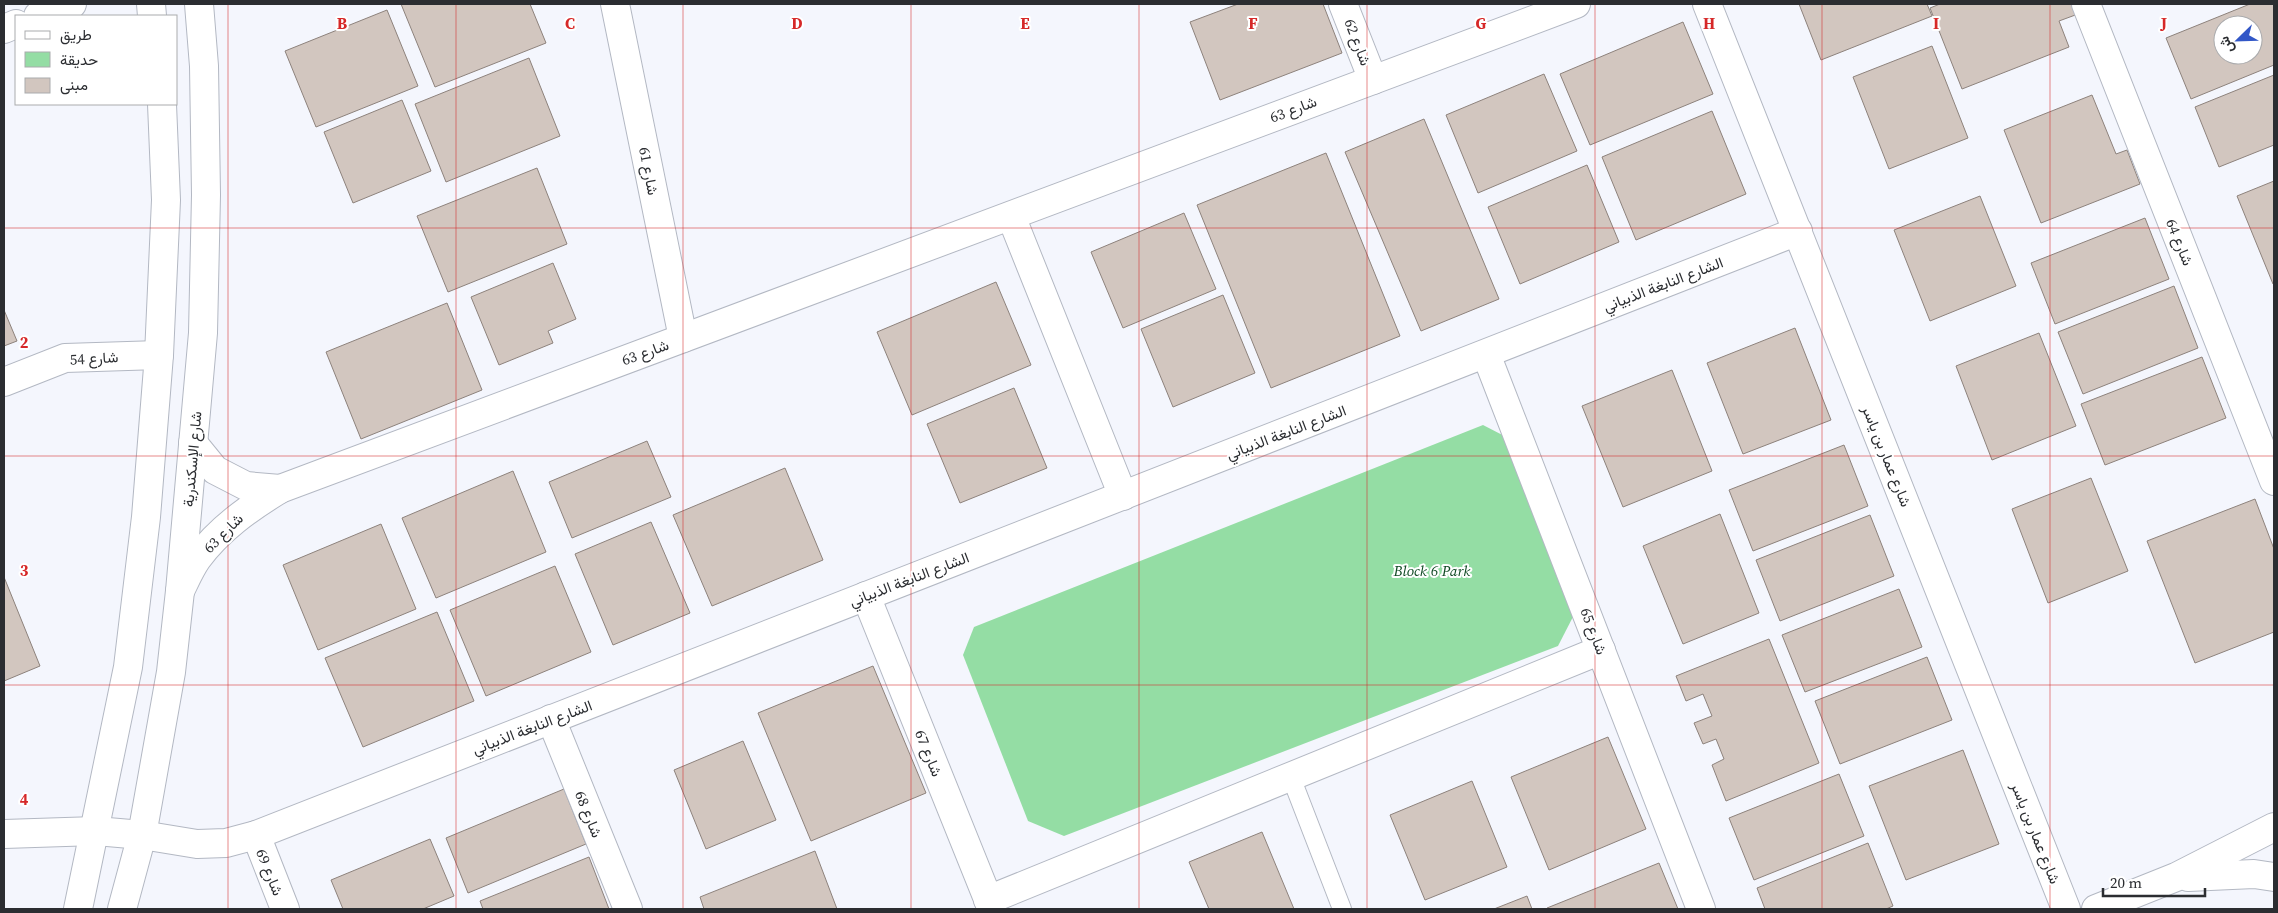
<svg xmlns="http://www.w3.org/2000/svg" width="2278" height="913" font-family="'Source Serif 4',Vazirmatn,serif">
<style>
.green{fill:#94dda4}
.building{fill:#d2c6bf;stroke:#8d827c;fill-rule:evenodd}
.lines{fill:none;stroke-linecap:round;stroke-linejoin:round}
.lane-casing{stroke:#b3b8c3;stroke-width:20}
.street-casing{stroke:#b3b8c3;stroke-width:30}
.secondary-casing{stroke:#b3b8c3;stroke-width:30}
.lane{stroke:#fff;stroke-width:18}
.street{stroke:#fff;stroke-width:28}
.secondary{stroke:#fff;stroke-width:28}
.grid{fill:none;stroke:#d62828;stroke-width:1;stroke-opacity:0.55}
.labels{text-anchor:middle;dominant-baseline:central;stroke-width:4;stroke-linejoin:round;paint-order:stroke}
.street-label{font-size:15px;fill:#2b2d31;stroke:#fff}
.park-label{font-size:15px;font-style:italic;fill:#0e4822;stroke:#fff}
.grid-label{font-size:16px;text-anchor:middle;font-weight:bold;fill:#d62828;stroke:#fff;stroke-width:4;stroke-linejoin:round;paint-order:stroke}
</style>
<rect width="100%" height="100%" fill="#f4f6fd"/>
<path class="green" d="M1483,425L1516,442L1577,609L1558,646L1064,836L1028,821L963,655L974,627Z"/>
<g class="building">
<path d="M401,4H530L546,43L435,87Z"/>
<path d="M1238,4H1323L1342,53L1220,100L1190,22Z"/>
<path d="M1799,4H1927L1932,16L1821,60Z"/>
<path d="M1940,4H2074L2078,14L2059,21L2069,47L1962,89L1930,8Z"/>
<path d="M2250,4H2274V65L2191,99L2166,38ZM2223,25H2253V55H2223Z"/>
<path d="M387,10L418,86L316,127L285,51Z"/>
<path d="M1683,22L1713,94L1590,145L1560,74Z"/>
<path d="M1932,46L1968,138L1889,169L1853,77Z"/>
<path d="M529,58L560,136L446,182L415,104Z"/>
<path d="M1544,74L1577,151L1478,193L1446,115Z"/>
<path d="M2274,75V145L2219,167L2195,107Z"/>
<path d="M2092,95L2116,154L2127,150L2140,184L2041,223L2004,130Z"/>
<path d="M402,100L431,171L353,203L324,132Z"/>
<path d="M1712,111L1746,194L1636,240L1602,157Z"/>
<path d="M1424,119L1499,299L1421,331L1345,152Z"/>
<path d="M1326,153L1400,336L1271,388L1197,205Z"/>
<path d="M1587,165L1619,242L1520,284L1488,207Z"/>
<path d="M537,168L567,244L448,292L417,216Z"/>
<path d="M2274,181V283L2273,284L2237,196Z"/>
<path d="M1980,196L2016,286L1930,321L1894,230Z"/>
<path d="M1184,213L1216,289L1123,328L1091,252Z"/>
<path d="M2145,218L2169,279L2055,324L2031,263Z"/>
<path d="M553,263L576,319L548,331L553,343L499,365L471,297Z"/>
<path d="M996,282L1031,365L912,415L877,332Z"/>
<path d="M2174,286L2198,348L2083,394L2058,332Z"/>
<path d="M1223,295L1255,373L1173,407L1141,329Z"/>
<path d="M447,303L482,390L361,439L326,352Z"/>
<path d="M4,310L17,341L4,346Z"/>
<path d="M1795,328L1831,420L1743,454L1707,363Z"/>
<path d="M2039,333L2076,426L1992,460L1956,366Z"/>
<path d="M2202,357L2226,418L2105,465L2081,404Z"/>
<path d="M1672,370L1712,471L1623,507L1582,406Z"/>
<path d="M1014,388L1047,468L960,503L927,424Z"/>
<path d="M647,441L671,497L572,538L549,482Z"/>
<path d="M1844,445L1868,506L1753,551L1729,490Z"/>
<path d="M785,468L823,560L712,606L673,515Z"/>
<path d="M513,471L546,552L436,598L402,518Z"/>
<path d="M2091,478L2128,571L2048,603L2012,509Z"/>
<path d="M2255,499L2274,549V632L2195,663L2147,541Z"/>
<path d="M1720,514L1759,613L1683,644L1643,546Z"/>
<path d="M1870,515L1894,576L1780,621L1756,560Z"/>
<path d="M651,522L690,613L613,645L575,554Z"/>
<path d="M381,524L416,609L318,650L283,565Z"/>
<path d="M555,566L591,652L486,696L450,610Z"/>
<path d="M4,577L40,666L4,681Z"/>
<path d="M1899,589L1922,647L1805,692L1782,635Z"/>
<path d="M437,612L474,701L363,747L325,658Z"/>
<path d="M1769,639L1819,763L1726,801L1712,765L1724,759L1716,739L1703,744L1694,723L1712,716L1703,694L1686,701L1676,676Z"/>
<path d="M1927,657L1952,720L1840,764L1815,701Z"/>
<path d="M873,666L926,793L811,841L758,713Z"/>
<path d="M1608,737L1646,829L1549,870L1511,777Z"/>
<path d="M743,741L776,820L706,849L674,770Z"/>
<path d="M1963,750L1999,844L1906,880L1869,786Z"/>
<path d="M1839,774L1864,836L1754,880L1729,818Z"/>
<path d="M1472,781L1507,867L1425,900L1390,815Z"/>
<path d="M564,789L586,844L468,893L446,838Z"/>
<path d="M1262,832L1294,909H1209L1189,862Z"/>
<path d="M430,839L454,896L423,909H343L331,880Z"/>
<path d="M1868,843L1893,906L1886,909H1765L1757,888Z"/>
<path d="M815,851L837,909H704L700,897Z"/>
<path d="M589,857L609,909H483L480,901Z"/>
<path d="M1659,863L1678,909H1547V908Z"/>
<path d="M1527,896L1532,909H1494Z"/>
</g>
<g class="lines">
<defs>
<path id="lane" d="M1291,777L1342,909"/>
<g id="street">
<path d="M615,4L683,338"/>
<path d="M1343,4L1373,80"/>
<path d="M1707,4L2066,909"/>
<path d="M2086,4L2274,481"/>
<path d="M38,16L72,4"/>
<path d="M4,29L16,24"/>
<path d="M1011,216L1123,496"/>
<path d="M1486,354L1701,909"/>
<path d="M4,382L65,358L159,355"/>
<path d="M193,443L215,470L246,486L280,489"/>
<path d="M180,591C185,581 190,569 197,559C219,529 249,508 280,489L1576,4"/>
<path d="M866,596L992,909"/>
<path d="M551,719L628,909"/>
<path d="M4,834L96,831L142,835L197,844L226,843L256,835L1798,231"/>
<path d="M256,835L285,909"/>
<path d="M988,900L1601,650"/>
</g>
<g id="secondary">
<path d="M151,4L152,16"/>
<path d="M2188,877L2254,874L2274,877"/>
<path d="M78,909L128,667L146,517L159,355L166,200L162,104"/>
<path d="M122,909L142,835L171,672L180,591L203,333L206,195L204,66L199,4"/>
<path d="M2096,909L2176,877L2274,827"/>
</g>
</defs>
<use href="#lane" class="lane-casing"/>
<use href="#street" class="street-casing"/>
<use href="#secondary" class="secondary-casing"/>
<use href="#lane" class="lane"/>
<use href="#street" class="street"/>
<use href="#secondary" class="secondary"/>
</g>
<path class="grid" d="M228,4V909M456,4V909M683,4V909M911,4V909M1139,4V909M1367,4V909M1595,4V909M1822,4V909M2050,4V909M4,228H2274M4,456H2274M4,685H2274"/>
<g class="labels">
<g class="street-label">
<text transform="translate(1358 42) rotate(69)">شارع 62</text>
<text transform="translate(1293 109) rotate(-21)">شارع 63</text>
<text transform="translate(649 171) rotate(79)">شارع 61</text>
<text transform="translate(2180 242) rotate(68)">شارع 64</text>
<text transform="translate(1663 284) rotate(-21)">الشارع النابغة الذبياني</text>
<text transform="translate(645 352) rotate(-20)">شارع 63</text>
<text transform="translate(94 358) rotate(-3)">شارع 54</text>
<text transform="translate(1286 432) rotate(-21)">الشارع النابغة الذبياني</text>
<text transform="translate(1887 456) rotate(68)">شارع عمار بن ياسر</text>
<text transform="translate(192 459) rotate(-85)">شارع الإسكندرية</text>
<text transform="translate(223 533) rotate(-45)">شارع 63</text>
<text transform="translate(909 579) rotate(-21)">الشارع النابغة الذبياني</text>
<text transform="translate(1594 631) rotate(69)">شارع 65</text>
<text transform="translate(532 727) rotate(-21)">الشارع النابغة الذبياني</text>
<text transform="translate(929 753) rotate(68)">شارع 67</text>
<text transform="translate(589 814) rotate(68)">شارع 68</text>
<text transform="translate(2036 833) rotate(68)">شارع عمار بن ياسر</text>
<text transform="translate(270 872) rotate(68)">شارع 69</text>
</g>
<g class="park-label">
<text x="1432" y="570">Block 6 Park</text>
</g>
</g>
<g class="grid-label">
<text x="342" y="29">B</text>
<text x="570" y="29">C</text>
<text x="797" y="29">D</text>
<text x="1025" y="29">E</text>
<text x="1253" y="29">F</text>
<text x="1481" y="29">G</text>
<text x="1709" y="29">H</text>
<text x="1936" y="29">I</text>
<text x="2164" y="29">J</text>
<text x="24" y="348">2</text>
<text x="24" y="576">3</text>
<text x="24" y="805">4</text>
</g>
<rect width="2278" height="913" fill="none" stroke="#2b2d31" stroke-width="10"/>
<rect x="15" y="15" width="162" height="90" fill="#ffffff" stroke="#aaabad"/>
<rect x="25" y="31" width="25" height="8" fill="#ffffff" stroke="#aaabad"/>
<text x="60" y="40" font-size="15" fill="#2b2d31">طريق</text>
<rect x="25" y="52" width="25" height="15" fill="#94dda4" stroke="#aaabad"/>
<text x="60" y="65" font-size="15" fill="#2b2d31">حديقة</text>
<rect x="25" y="78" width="25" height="15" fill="#d2c6bf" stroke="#aaabad"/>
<text x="60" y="90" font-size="15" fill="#2b2d31">مبنى</text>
<g transform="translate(2238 40) rotate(247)"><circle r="24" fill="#ffffff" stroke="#aaabad"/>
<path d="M0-4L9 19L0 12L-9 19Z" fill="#3257c7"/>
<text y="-8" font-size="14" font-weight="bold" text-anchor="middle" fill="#2b2d31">ش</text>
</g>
<path d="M2103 888v8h102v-8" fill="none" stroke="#2b2d31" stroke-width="2.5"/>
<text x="2110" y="888" font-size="15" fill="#2b2d31" stroke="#ffffff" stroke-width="4" paint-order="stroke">20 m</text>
</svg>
